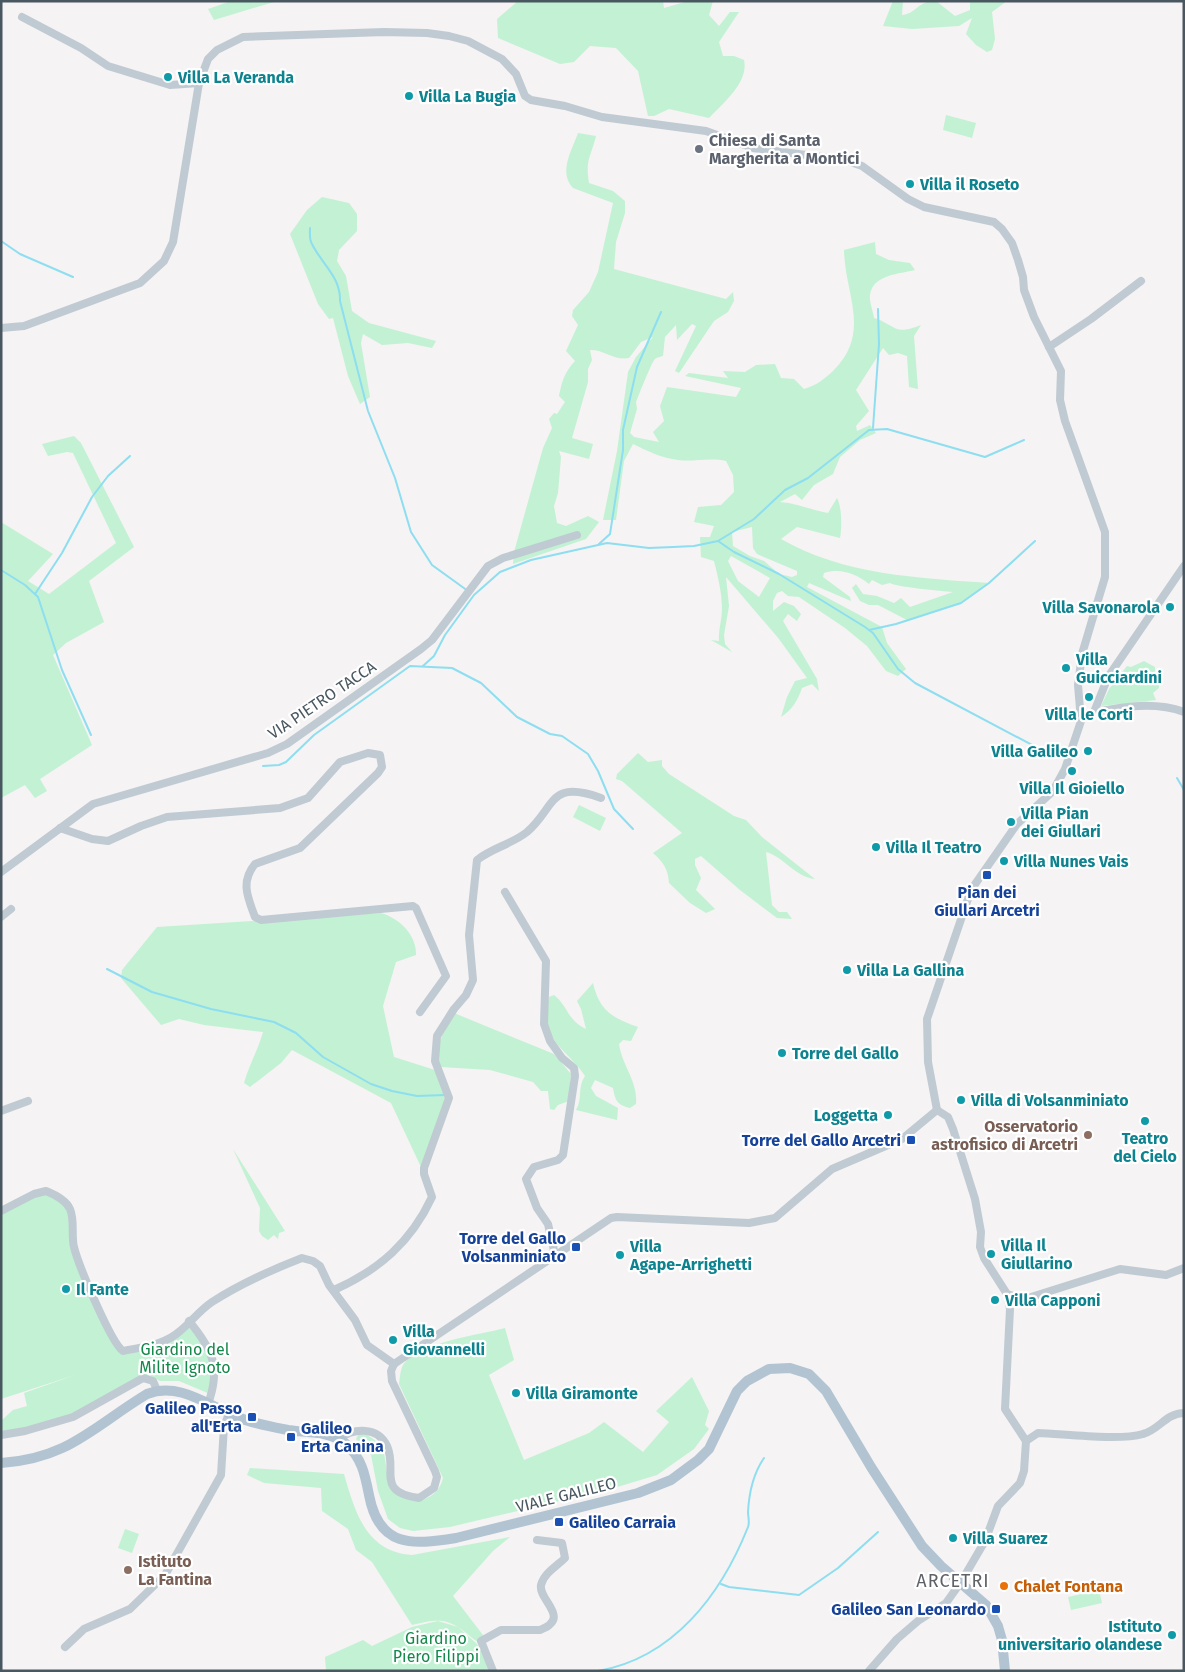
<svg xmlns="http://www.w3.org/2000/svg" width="1185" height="1672" font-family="'Fira Sans',sans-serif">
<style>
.green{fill:#c2f2d3;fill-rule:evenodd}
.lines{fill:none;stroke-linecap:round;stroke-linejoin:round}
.stream{stroke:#8ddef0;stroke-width:2}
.minor{stroke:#c0cad2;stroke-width:8}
.major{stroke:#b2c3d2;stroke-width:10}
.culture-dot{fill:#0f9aa8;stroke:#fff;stroke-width:2}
.worship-dot{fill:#6b7280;stroke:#fff;stroke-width:2}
.transit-dot{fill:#1a4fb4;stroke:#fff;stroke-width:2}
.education-dot{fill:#8d6e63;stroke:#fff;stroke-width:2}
.food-dot{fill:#e8710a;stroke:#fff;stroke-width:2}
.labels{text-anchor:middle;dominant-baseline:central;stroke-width:4.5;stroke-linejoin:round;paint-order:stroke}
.culture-label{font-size:16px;font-weight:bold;fill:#0d838f;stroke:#fff;text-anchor:start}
.worship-label{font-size:16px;font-weight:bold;fill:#5b616d;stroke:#fff;text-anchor:start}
.street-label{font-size:16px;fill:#495761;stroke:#fff}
.transit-label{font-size:16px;font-weight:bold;fill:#164399;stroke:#fff;text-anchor:end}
.education-label{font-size:16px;font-weight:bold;fill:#785e54;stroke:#fff;text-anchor:end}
.park-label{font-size:16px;fill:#14884b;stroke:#fff}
.food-label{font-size:16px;font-weight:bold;fill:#c56008;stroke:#fff;text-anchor:start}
.neighbourhood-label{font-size:18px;letter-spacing:1px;fill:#5f6368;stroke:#fff}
</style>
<rect width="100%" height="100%" fill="#f5f3f3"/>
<g class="green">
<path d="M231,1H277L214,20L208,9Z"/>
<path d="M518,1H663L664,8L688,1H713L709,15L719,26L730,12H739L719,42L723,56H734L744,60C749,82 723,103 709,118L669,109L654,116H648L638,71L616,48L590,46L574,62L560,64L498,38L497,19Z"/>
<path d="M893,1H903L902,15C916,14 917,1 936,1L955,16L970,10V1H1007L992,12L995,39L992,50L987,52L976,45L966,34L972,18L959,26L912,29L883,26Z"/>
<path d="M946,115L976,123L972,138L943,130Z"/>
<path d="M578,133L596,136C591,157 585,159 589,183L613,191L625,201V213L616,242L614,269L726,299L733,292L734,301L728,312L714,321L679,373L675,371L696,326L692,324L677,340L676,325L665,337L663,356C662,356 656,358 655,359C652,361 639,395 636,402L637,409L630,433L634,437L659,442L653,432L664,421L660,406L667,387L736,397L741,388L685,376L689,373L728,378L723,371L745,372L756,365L775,364L781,378L794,379L804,389C817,385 823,380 833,371C872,332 845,296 844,250L875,242L876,254L889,260L910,263L915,270C900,274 873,274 870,295C869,301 873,311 874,318C898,326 893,336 921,325L914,336L918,389L909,387L907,356L898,353L889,355L883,348L856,390L869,411L856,426L857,431L870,425L876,433L860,440L840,457L833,474L814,485L802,500L795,494L780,502C795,503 812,510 828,513L837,498C842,507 842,528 840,538L797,527L781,539C843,575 919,578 989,583L961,603L907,620L878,605H869L860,601L852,588L856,584L863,594L877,596L894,603L901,598L910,607L953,592C942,591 896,587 890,583L882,585L872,580L869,584C855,573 840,568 824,573L823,577L850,597L851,601L809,583L807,587L882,627L887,643L906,669L898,676L886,671L867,646L845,628L799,597L788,596L782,591L777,593L773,601V611L784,602L794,606L801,614L797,621L788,614L783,621L817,679L819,691L812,684L802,688C798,700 792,710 781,717L787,697L795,681L807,678L779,639L726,577L729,606L724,635L725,644L732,652L711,640L719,641C718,630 722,620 722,609C722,593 718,577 714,561L701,557L700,537H710L714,526L694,522L698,507L721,505L734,492L733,475L726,461C710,457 694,462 678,460C662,458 647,451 633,444L624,461L616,520H603L617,451L628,372L636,357L653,337L641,342L629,358C614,361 603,349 590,350L592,360L588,369V382L572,438L593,444L589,459L559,451L561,457L558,493L554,506L557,523L566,526L588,516L599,522L586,539L513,564L514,552L543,448L552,428L549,419L554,413L557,414L565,402L559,396C562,381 564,373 575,361L566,351L578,325L572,316L573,310L589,292L598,272L613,203L573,188C558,172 572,150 578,133ZM752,527L753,548L757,554L797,571V575L792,577L779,574L764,561L750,556L733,546L732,532ZM731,556L770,578L759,597L738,581L728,561Z"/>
<path d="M322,197L349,203L357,214V231L339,250L337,261L346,276L352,311L369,323L436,341L432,348L408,343L382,345L363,334L361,343L370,397L360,404L348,376L333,318L329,319L318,304L290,234L307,210Z"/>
<path d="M74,436L81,443L134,547L89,581L104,622L66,643L53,655L92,745L40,779L47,791L35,798L25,785L1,798V522L53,554L28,581L49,594L116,543L73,453L67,452L48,456L42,444Z"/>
<path d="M1144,661L1155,667V675L1145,678L1148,682L1156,680L1159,683V688L1153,693L1156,700L1101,706L1109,689L1127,666L1131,667Z"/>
<path d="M638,753L648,762L662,760V766L669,774L734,816L746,820L762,837L815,879C795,877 784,857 766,852L772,905L779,912H787L792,919L777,918L740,890L701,856L695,859V865L701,878L696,890L715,909L706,913L690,903L669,883C668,869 664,863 653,853L682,833L622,781L616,779L617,774Z"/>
<path d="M579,805L606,818L600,831L573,817Z"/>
<path d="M381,913C399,918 417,935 416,955L396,962L383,1006L394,1057L435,1070L447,1098L421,1167L391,1103L292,1050L281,1063L250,1087L244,1083C249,1065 258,1050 263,1032L204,1025L179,1019L161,1025L121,978L122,970L157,927Z"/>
<path d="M593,983C599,1010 612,1018 638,1027L631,1041L623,1040L619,1044C622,1066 638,1081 636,1104L630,1108C617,1105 615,1100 613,1088L595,1080L591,1088L596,1096L618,1108L617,1120L576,1110C583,1099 577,1087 585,1076C567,1048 537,1040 549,997L554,995C568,1006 567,1020 586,1029L581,1009L577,1001Z"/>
<path d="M454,1013L554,1054L571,1074L569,1101L558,1105L554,1110L550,1109L548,1091H541L533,1082L490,1070L441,1067C432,1048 445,1029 454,1013Z"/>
<path d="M233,1149L285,1231L279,1233L278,1239L274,1235L268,1240L262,1236L259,1231L260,1208Z"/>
<path d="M46,1193L62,1203L68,1210L73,1249L119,1351L154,1346L189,1325L212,1360L210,1394L179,1381H160L152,1377L73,1416L1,1433V1421L13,1410L27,1406L24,1393L75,1375L1,1399V1212L30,1197Z"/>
<path d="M505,1328L514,1360L489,1375L524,1460L589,1433L604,1422L643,1452L669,1422L656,1411L692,1377L709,1411L705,1425L709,1429L694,1449L657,1475L614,1488L475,1521L450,1527L413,1531L400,1528L388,1519L378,1491L371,1455L356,1439L358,1435L363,1433C391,1446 382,1459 390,1484L423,1500C434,1495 440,1490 443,1478L399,1384C400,1378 400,1371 403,1365C418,1342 480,1335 505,1328Z"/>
<path d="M250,1468L344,1474C355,1512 366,1552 412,1555L510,1537L493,1551L453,1596L486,1639L480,1644C451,1621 448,1616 412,1625L372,1562L356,1550L348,1529L322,1511L321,1488L264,1483L247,1475Z"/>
<path d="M125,1529L139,1534L132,1553L118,1548Z"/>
<path d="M1099,1590L1102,1603L1071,1610L1068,1597Z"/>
<path d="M438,1621L458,1627L477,1644L491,1671H326L325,1657L363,1640L372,1646L412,1627Z"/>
</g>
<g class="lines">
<g class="stream">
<path d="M310,228C310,233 309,239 312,244C321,263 341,277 340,301L368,411L395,478L411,532L432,565L468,591"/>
<path d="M1,241L20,254L73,277"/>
<path d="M873,428L879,344L878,309"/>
<path d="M718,541L734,552L779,574L865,627L873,633L898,669L915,683L1051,755"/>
<path d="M599,544L610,534L623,450V430L637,367L661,312"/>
<path d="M1,570L25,585L38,597L62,670L91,735"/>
<path d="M35,594L62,553L92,497L108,476L130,456"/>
<path d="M869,630L896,624L961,603L989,583L1035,541"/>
<path d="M423,666L434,656L445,635L474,595L500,572L531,560L607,543L649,548L673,547L694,546L718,541L754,519L785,490L808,478L869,430L887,429L985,457L1024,440"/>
<path d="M263,766L279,765L286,762L314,735L410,666L452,668L481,683L517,717L550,734L562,736L588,754L598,771L614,809L633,829"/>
<path d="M1177,778L1184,790"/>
<path d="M107,969L152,992L211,1009L274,1022L296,1033L323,1057L371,1084L392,1091L417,1096L445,1095"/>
<path d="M721,1584L729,1587L799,1595L838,1568L878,1532"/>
<path d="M577,1671H592"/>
<path d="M598,1671C673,1658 721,1595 748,1527C750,1522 748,1517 748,1512C749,1493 753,1474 764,1458"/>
</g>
<g class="minor">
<path d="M22,17L81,48L108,66L170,85L199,83"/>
<path d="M1,328L24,326L140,283L164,261L173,242L199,83L208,59L217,50L243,37L384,32L427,33L449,36L468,41L502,59L516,74L525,96L531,100L565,106L602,117L706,131L753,148L845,160L862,166L908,199L924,207L994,222L1002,229L1012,243L1018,260L1023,277L1024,290L1034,317L1061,371L1060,400L1065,421L1105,532V577L1082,654L1078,685L1081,721L1065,769L1053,791L1017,824L971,890L927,1019L928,1062L937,1110"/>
<path d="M1049,347L1091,319L1141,281"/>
<path d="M1094,712L1108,677L1184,566"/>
<path d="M1081,715C1113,708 1152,700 1184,712"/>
<path d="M60,828L92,839L108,841L141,826L167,817L280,808L308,798L340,762L368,753L380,755L382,767L378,773L300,848L255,864C240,882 248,898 255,917L261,920L413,906L416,908L446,976L420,1012"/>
<path d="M1,872L93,804L268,753L287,744L421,649L432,640L488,566L503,558L577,535"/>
<path d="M505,892L546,961L544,1024L550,1041L562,1058L574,1068L575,1076L563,1155L558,1160L534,1167L526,1179L537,1208L548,1224L555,1255"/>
<path d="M1,917L11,909"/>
<path d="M937,1110L948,1117L953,1129L975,1199L981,1232L980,1247L984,1258L1007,1294L1010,1309L1005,1409L1026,1441"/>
<path d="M1,1111L28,1101"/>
<path d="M1,1211L34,1194L46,1191C56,1195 66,1200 70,1209C75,1220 71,1236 74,1247C78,1264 111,1343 123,1351C142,1347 165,1345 180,1331C191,1322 200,1310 212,1302C240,1284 271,1270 302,1258L313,1261L320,1266L329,1285L355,1320L367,1345L394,1364"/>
<path d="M334,1290C379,1270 411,1242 432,1197L424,1174V1168L449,1098L435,1061L437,1036L454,1009L466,995L473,980L469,935L477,860C492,848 512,844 527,832C556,807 548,779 601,798"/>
<path d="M1007,1294L1021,1298L1031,1297L1120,1269L1166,1275L1184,1268"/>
<path d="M189,1321C213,1350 221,1368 208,1404"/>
<path d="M394,1364L611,1218L617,1217L749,1223L775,1218L832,1169L902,1139L937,1110"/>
<path d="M1,1435L25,1431L73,1417L143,1378L153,1381L157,1390"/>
<path d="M339,1439C353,1428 378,1426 387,1446C398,1470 375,1492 419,1498L434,1488L437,1477L435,1471L392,1381L391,1371L394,1364"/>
<path d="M65,1647L84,1629L130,1609L165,1575L221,1475L224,1426L229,1414"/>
<path d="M493,1671L481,1641L501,1630H540C572,1618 538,1600 541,1585C544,1573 557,1566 565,1558L562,1543L537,1540"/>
<path d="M869,1671L897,1639L918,1621L946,1603L961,1582L985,1541L998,1506L1020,1483L1024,1471L1026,1441L1038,1433C1065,1434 1119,1441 1143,1434C1159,1430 1166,1413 1184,1413"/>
</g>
<path class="major" d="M1,1463C68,1459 94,1426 147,1394C180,1381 210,1407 240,1418C255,1424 272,1427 288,1430C308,1433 330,1431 346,1444C362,1458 365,1475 369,1495C379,1548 412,1545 456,1538L638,1493L671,1480L698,1460L709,1449L737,1391L747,1381L769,1369L790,1368L809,1374L826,1391L871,1467L922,1546L941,1566L986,1605L998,1626L1002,1640L1005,1671"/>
</g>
<g class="culture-dot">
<circle cx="168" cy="77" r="5"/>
<circle cx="409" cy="96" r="5"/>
<circle cx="910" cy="184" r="5"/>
<circle cx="1170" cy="607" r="5"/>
<circle cx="1066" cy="668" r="5"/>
<circle cx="1089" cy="697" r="5"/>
<circle cx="1088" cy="751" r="5"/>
<circle cx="1072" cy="771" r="5"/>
<circle cx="1011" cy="822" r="5"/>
<circle cx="876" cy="847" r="5"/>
<circle cx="1004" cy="861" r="5"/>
<circle cx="847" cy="970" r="5"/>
<circle cx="782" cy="1053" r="5"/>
<circle cx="961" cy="1100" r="5"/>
<circle cx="888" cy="1115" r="5"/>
<circle cx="1145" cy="1121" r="5"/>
<circle cx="991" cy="1254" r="5"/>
<circle cx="620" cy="1255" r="5"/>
<circle cx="66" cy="1289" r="5"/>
<circle cx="995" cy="1300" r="5"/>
<circle cx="393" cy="1340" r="5"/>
<circle cx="516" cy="1393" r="5"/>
<circle cx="953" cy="1538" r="5"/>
<circle cx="1172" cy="1635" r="5"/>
</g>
<circle class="worship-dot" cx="699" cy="149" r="5"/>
<g class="transit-dot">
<rect x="982" y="870" width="10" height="10" rx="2.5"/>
<rect x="906" y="1135" width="10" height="10" rx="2.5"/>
<rect x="571" y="1242" width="10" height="10" rx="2.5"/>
<rect x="247" y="1412" width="10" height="10" rx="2.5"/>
<rect x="286" y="1432" width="10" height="10" rx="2.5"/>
<rect x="554" y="1517" width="10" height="10" rx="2.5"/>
<rect x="991" y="1604" width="10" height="10" rx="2.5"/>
</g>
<g class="education-dot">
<circle cx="1088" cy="1135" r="5"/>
<circle cx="128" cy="1570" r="5"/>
</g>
<circle class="food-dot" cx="1004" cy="1586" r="5"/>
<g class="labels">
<g class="culture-label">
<text x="178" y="77">Villa La Veranda</text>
<text x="419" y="96">Villa La Bugia</text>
<text x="920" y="184">Villa il Roseto</text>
<text x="1160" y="607" text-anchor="end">Villa Savonarola</text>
<text x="1076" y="659">Villa<tspan x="1076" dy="18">Guicciardini</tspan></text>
<text x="1089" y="714" text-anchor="middle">Villa le Corti</text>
<text x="1078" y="751" text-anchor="end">Villa Galileo</text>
<text x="1072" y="788" text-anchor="middle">Villa Il Gioiello</text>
<text x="1021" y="813">Villa Pian<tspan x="1021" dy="18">dei Giullari</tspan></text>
<text x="886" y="847">Villa Il Teatro</text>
<text x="1014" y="861">Villa Nunes Vais</text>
<text x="857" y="970">Villa La Gallina</text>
<text x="792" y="1053">Torre del Gallo</text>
<text x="971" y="1100">Villa di Volsanminiato</text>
<text x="878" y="1115" text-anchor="end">Loggetta</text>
<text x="1145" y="1138" text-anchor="middle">Teatro<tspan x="1145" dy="18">del Cielo</tspan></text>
<text x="1001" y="1245">Villa Il<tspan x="1001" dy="18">Giullarino</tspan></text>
<text x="630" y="1246">Villa<tspan x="630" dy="18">Agape-Arrighetti</tspan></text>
<text x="76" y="1289">Il Fante</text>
<text x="1005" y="1300">Villa Capponi</text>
<text x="403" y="1331">Villa<tspan x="403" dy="18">Giovannelli</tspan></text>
<text x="526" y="1393">Villa Giramonte</text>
<text x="963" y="1538">Villa Suarez</text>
<text x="1162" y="1626" text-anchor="end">Istituto<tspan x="1162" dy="18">universitario olandese</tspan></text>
</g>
<g class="worship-label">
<text x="709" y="140">Chiesa di Santa<tspan x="709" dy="18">Margherita a Montici</tspan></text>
</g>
<g class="street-label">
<text transform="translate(322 700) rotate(-34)">VIA PIETRO TACCA</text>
<text transform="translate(566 1495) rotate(-14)">VIALE GALILEO</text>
</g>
<g class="transit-label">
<text x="987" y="892" text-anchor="middle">Pian dei<tspan x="987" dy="18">Giullari Arcetri</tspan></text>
<text x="901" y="1140">Torre del Gallo Arcetri</text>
<text x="566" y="1238">Torre del Gallo<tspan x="566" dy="18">Volsanminiato</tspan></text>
<text x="242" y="1408">Galileo Passo<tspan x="242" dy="18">all'Erta</tspan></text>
<text x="301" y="1428" text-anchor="start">Galileo<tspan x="301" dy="18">Erta Canina</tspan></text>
<text x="569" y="1522" text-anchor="start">Galileo Carraia</text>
<text x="986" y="1609">Galileo San Leonardo</text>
</g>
<g class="education-label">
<text x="1078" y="1126">Osservatorio<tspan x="1078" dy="18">astrofisico di Arcetri</tspan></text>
<text x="138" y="1561" text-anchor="start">Istituto<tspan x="138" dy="18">La Fantina</tspan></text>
</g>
<g class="park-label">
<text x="185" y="1349">Giardino del<tspan x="185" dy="18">Milite Ignoto</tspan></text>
<text x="436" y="1638">Giardino<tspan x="436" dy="18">Piero Filippi</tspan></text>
</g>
<g class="food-label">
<text x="1014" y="1586">Chalet Fontana</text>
</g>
<g class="neighbourhood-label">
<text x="953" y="1581">ARCETRI</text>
</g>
</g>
<rect width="1185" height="1672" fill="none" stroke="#495761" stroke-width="5"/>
</svg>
